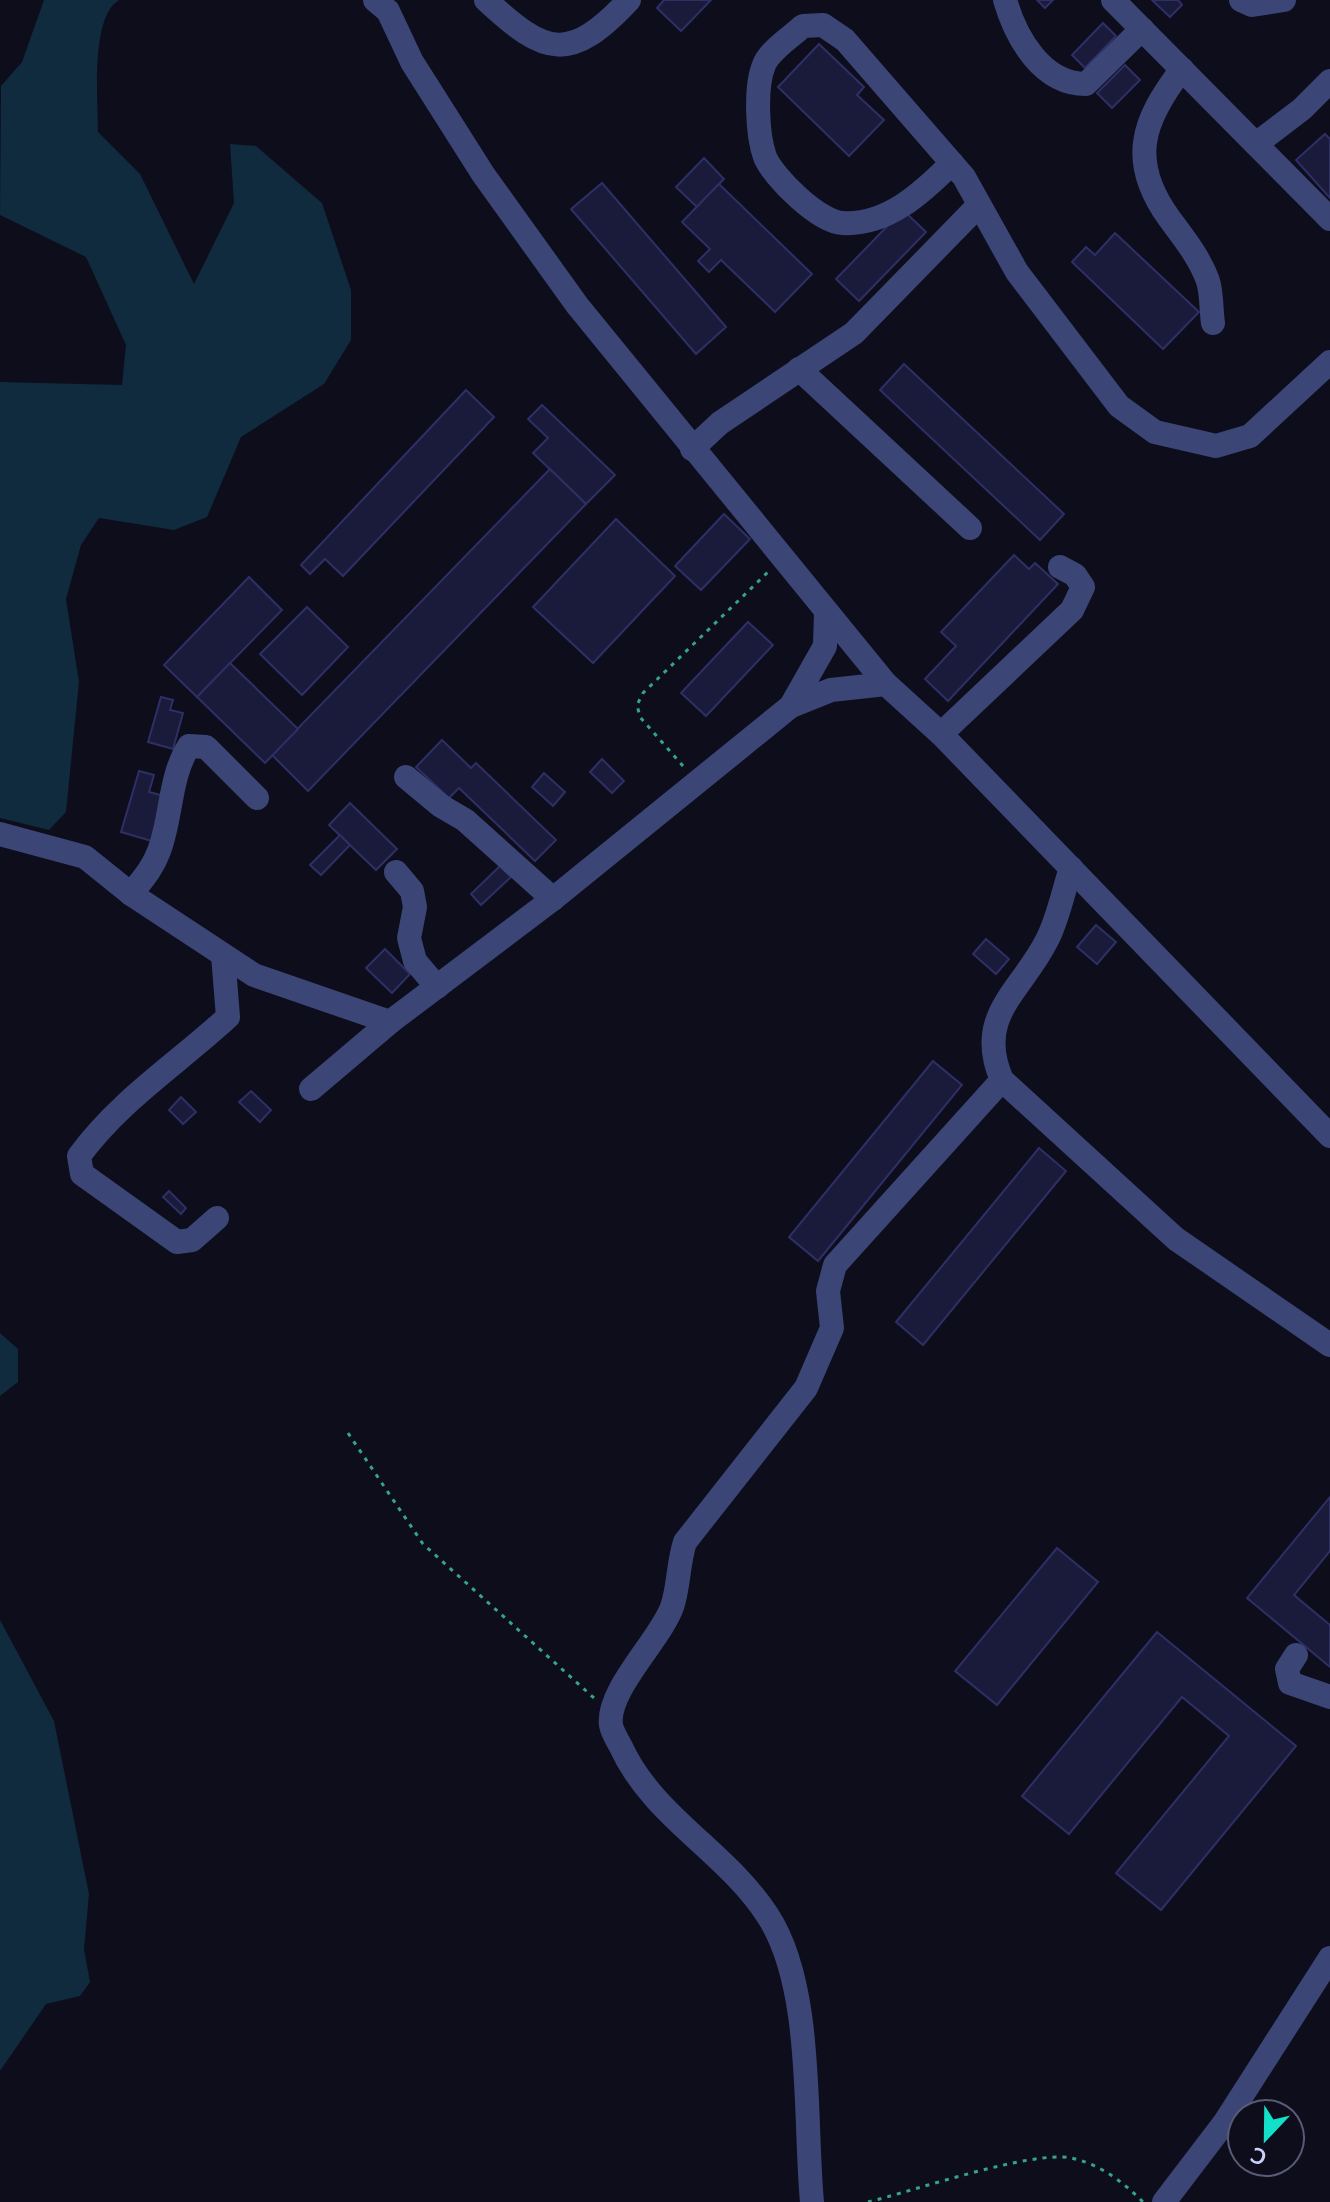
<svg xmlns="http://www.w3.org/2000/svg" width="1330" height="2202" font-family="'Nunito Sans',sans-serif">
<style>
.water{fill:#0f2b3d}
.building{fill:#1a1b3b;stroke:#2e2f65;stroke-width:2}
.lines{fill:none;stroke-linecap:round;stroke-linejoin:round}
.path{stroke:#36a485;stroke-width:3;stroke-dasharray:4 6;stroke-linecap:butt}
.minor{stroke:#3b4677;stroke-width:24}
</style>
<rect width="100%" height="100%" fill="#0d0d1c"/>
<g class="water">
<path d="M44,0H119C90,17 98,102 98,132L140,174L194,284L234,203L230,144L256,146L322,203L351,290V340L324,384L241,437L207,517L174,530L99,518L81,545L66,599L79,682L66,812L49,830L0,818V382L122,385L126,345L86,257L0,215L1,86L22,62Z"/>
<path d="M0,1333L18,1349V1382L0,1396Z"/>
<path d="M0,1620L54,1721L89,1894L84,1949L90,1982L80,1996L46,2004L0,2071Z"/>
</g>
<g class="building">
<path d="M664,0H711L681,31L657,8Z"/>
<path d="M1037,0H1053L1045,8Z"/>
<path d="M1152,0H1178L1182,5L1170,17Z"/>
<path d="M1103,23L1116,36L1085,68L1072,55Z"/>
<path d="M819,44L864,87L857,95L884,120L849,156L778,87Z"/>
<path d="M1125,65L1140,80L1112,108L1097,93Z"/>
<path d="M1325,134L1330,139V198L1296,160Z"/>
<path d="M704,158L724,179L697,207L676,187Z"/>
<path d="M602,183L726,327L696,354L571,209Z"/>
<path d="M719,184L812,274L775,312L721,260L709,272L698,261L710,249L682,222Z"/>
<path d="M903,210L926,232L859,301L836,279Z"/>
<path d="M1115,233L1199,312L1163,349L1072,262L1086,247L1095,255Z"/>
<path d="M904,364L1064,514L1040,540L880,390Z"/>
<path d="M466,390L494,417L343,576L325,559L310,574L301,565Z"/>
<path d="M542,405L615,475L586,504L533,453L548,438L528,419Z"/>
<path d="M550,469L586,504L308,791L272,755Z"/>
<path d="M724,514L750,539L701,590L675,566Z"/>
<path d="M616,519L675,576L593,663L533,607Z"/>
<path d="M1014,555L1029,569L1035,563L1058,584L948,701L925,679L956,646L941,632Z"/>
<path d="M249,577L282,610L197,697L164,665Z"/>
<path d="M307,607L348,647L302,695L260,654Z"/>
<path d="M748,622L773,645L706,716L681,693Z"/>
<path d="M230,663L298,729L265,763L197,697Z"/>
<path d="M161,697L173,700L170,710L183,713L173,749L148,742Z"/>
<path d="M442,740L471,768L476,763L556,840L535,861L459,788L449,798L416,767Z"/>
<path d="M602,759L624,781L612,793L590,772Z"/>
<path d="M139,771L154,775L149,792L168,797L155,842L121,832Z"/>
<path d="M544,773L565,792L553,806L532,787Z"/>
<path d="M350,803L397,849L376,870L329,825Z"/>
<path d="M340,835L350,845L321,875L310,865Z"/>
<path d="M500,866L511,877L481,905L471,894Z"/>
<path d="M1096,925L1116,942L1097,964L1077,947Z"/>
<path d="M986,939L1009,959L996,974L973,954Z"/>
<path d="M385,949L410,974L392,993L366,968Z"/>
<path d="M933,1061L962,1085L818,1261L789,1237Z"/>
<path d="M251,1091L271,1110L260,1122L239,1102Z"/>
<path d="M181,1097L196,1112L183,1124L169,1110Z"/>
<path d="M1039,1148L1066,1171L923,1345L896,1322Z"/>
<path d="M169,1191L186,1208L181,1214L163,1197Z"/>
<path d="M1330,1497V1551L1294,1595L1330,1625V1667L1247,1598Z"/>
<path d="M1057,1548L1098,1582L997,1705L955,1671Z"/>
<path d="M1157,1632L1296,1746L1161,1910L1116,1873L1229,1736L1182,1697L1069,1834L1022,1796Z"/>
</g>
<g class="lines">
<g class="path">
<path d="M683,766L640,717L637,705L643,693L768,572"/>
<path d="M348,1433L423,1544L594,1698"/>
<path d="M868,2202C913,2191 1032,2150 1071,2158C1100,2164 1123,2182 1143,2202"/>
</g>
<g class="minor">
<path d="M375,0L388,11L412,62L483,174L577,305L886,684L941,734L1330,1136"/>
<path d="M486,0C546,56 570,63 629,0"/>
<path d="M1005,0C1016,38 1042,84 1086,84L1142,29"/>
<path d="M1113,0L1330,219"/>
<path d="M1241,0L1252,5L1284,0"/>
<path d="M1182,69C1142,121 1128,161 1169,218C1183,237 1200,258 1208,281C1212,294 1211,310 1213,323"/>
<path d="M1256,144L1302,109L1330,81"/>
<path d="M952,163C923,192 887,226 842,223C819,222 773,177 765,157C757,135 755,86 764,65C769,51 792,36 803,26L823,25L845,40L964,177L1017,272L1119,406L1155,432L1216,446L1250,436L1330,362"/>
<path d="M799,369L970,528"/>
<path d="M692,449L720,423L854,333L979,205"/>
<path d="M791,706L831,690L886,684"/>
<path d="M941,734L1072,610L1083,587L1075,575L1060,567"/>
<path d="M406,777L441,806L465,820L553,899"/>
<path d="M0,834L85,857L131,894L254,975L390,1022"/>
<path d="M1071,868C1063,892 1058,919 1047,940C1021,992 974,1016 1002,1080L1176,1239L1330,1345"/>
<path d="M396,872L412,891L415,907L409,938L415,961L437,987"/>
<path d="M131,894C142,880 153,868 159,851C172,817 169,777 189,746L206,747L257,798"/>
<path d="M311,1089L390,1022L553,899L791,706L825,646L826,611"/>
<path d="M217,1218L192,1240L177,1242L82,1174L79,1156C120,1100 177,1064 228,1017L223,955"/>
<path d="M1296,1655L1287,1669L1290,1683L1330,1697"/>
<path d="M812,2202C804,2117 814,1987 768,1916C727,1852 653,1817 621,1747C618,1741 612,1732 611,1725C606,1691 660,1640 672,1607C679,1587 678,1563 685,1542L806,1388L832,1328L828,1291L835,1265L1002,1080"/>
<path d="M1164,2202L1225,2122L1330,1958"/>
</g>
</g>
<g transform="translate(1266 2138) rotate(202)"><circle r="38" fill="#0d0d1c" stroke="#595b75" stroke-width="2"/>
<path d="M0-6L14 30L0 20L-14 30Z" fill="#12e0c8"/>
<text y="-12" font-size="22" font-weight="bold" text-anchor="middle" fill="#cbd0fb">С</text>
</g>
</svg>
